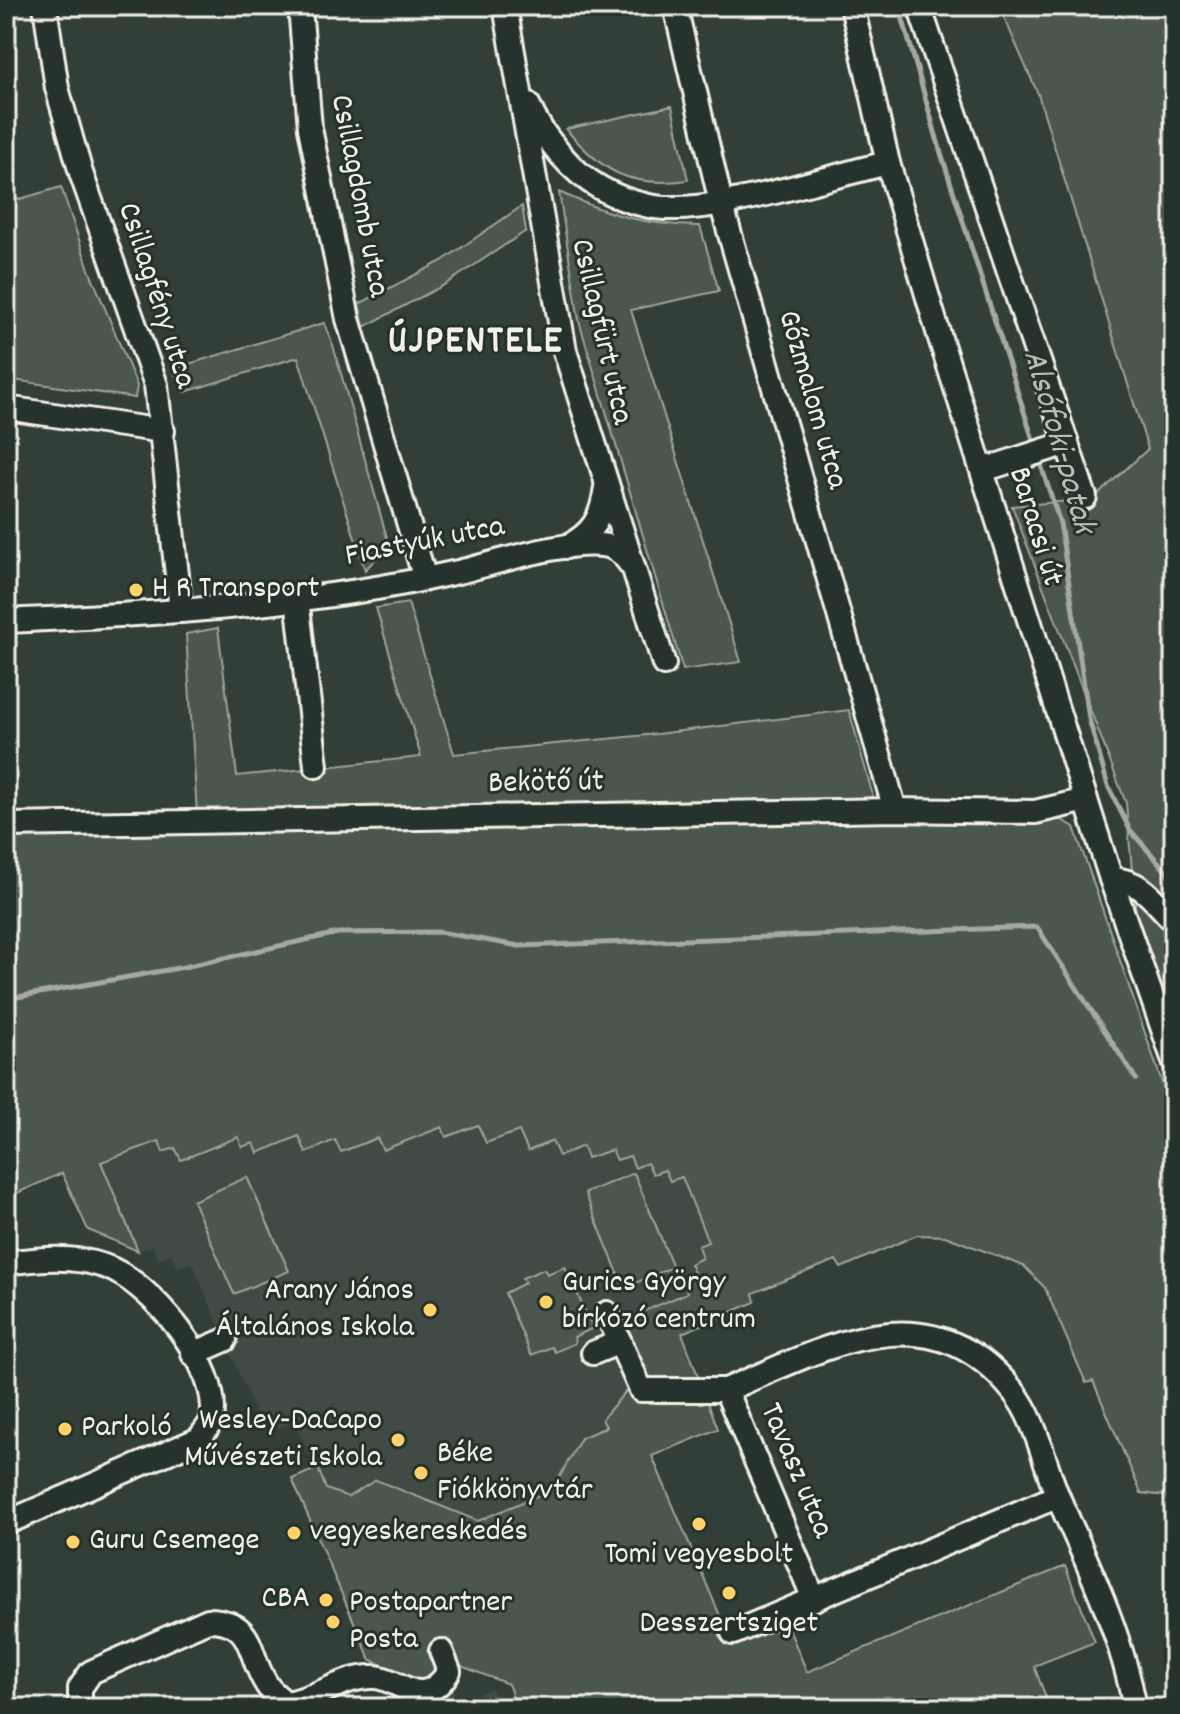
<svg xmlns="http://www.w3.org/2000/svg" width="1180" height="1714" font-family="Dekko,sans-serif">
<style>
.built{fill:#404b44}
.green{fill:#4c564f;stroke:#a0a49c;stroke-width:2}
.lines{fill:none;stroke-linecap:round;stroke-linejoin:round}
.stream{stroke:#a6a9a1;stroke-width:5}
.minor-casing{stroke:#f4f1e8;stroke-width:28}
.minor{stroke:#26332d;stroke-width:22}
.poi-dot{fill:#ffd166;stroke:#26332d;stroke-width:3}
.labels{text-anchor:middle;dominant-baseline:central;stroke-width:6;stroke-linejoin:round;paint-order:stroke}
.street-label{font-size:32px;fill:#f4f1e8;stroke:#26332d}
.poi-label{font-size:32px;fill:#f4f1e8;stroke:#26332d;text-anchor:start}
.water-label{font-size:34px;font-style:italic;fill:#babbb3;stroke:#26332d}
.district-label{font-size:40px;font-weight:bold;letter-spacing:2px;fill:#f4f1e8;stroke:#26332d}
</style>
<rect width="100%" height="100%" fill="#323e38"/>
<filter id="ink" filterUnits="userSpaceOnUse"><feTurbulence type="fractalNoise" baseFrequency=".0125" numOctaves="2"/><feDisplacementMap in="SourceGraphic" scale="16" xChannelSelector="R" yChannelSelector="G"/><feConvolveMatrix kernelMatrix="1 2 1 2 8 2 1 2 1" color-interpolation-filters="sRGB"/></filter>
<g filter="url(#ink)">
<g class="built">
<path d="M478,1125L612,1150L682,1176L708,1242L688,1292L619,1403L603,1419L606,1427L581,1438L552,1490L478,1521L376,1481L348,1497L326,1489L294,1422L278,1428L272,1416L259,1421L192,1262L178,1268L171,1254L159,1260L152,1246L138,1251L100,1163L159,1141L175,1148L182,1160L239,1137L254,1142L299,1136L335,1140L341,1152L377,1138L384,1150L442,1126L446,1137Z"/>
<path d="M491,1688L496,1700L502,1698L506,1708L414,1707L453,1690L459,1702Z"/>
</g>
<g class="green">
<path d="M999,6H1174V1021L1136,915L1126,803L1012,506L1093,499L1148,449L1038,94Z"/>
<path d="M672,106L688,180C630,188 603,173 566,129Z"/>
<path d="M61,187L90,272L137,386L135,398L6,379V203Z"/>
<path d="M559,192C610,215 643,225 700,226L719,291L631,310L741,662L683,670L579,321Z"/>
<path d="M522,206L526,231L446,284L364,327L359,304L442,261Z"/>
<path d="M324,323L333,345L389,545L365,570L298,357L185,392L172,369Z"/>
<path d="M408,603L454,754L657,734L849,710L873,796L860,803L197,814L186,634L218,628L237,776L421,757L376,608Z"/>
<path d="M921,816L1062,820L1074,827L1174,1117V1497L1141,1493L1093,1381L1086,1383L1045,1288L1024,1266L945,1236L917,1235L841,1268L836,1260L753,1293L755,1302L682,1333L718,1429L652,1456L732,1644L786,1622L807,1672L1065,1566L1095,1642L1034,1666L1050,1708H890L867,1699L847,1708H517L508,1684L461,1666L449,1642L433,1650L439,1668L426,1680L409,1679L370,1659L292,1479L318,1468L326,1489L348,1497L376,1480L478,1521L553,1489L581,1438L606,1427L602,1419L632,1384L607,1327L687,1293L684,1281L695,1275L690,1264L702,1258L698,1246L708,1242L682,1177L670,1181L665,1170L653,1174L647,1163L635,1168L630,1156L617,1160L612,1150L587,1158L583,1146L559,1156L552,1141L528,1151L519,1131L486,1143L478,1125L446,1137L442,1127L383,1150L377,1138L341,1152L335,1140L306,1153L299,1136L258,1153L254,1143L242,1147L238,1137L181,1160L175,1148L163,1152L159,1141L101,1162L138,1251L88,1230L62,1173L6,1198V832Z"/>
<path d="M634,1173L673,1267L624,1288L585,1193Z"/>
<path d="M247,1177L289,1271L234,1294L193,1201Z"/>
<path d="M565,1267L593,1328L574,1337L575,1343L555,1352L552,1347L531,1355L505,1293L525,1283L522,1278L544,1269L547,1274Z"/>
</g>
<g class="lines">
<g class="stream">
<path d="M899,6L941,153L1035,446"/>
<path d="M1039,459L1060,523L1089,719L1108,786L1130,830L1174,880"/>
<path d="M6,999L184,967L338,933L439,932L519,946L1037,927L1136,1079"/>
</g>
<defs>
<g id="minor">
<path d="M45,6L57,88L81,173L156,385L181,611"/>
<path d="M300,6L310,128L348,319L425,579"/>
<path d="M505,6L565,351L664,664"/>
<path d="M675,6L721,203L895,810"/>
<path d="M852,6L888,163L939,335L1111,879L1174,1061"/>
<path d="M919,6L1085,497"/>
<path d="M528,104C536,124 547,138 561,155C584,182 614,199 649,206C705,218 829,176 888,163"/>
<path d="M6,408L163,431"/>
<path d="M983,470L1067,443"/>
<path d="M566,547C594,533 602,517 606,487"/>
<path d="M297,598L316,766"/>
<path d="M6,621C155,614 307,606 453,573C495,564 567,538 608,546C619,549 625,557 631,565"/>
<path d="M6,825L895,810L1035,812L1086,800"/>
<path d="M1111,879C1142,880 1153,900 1174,921"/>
<path d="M6,1263C39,1259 71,1255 104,1266C150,1281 222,1368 212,1419C210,1426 203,1433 199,1439L6,1523"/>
<path d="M607,1313L641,1390H726"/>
<path d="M593,1353L620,1342"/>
<path d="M193,1354L225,1340"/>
<path d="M814,1599L726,1390C824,1349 928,1286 1013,1391C1036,1419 1044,1463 1058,1497C1088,1564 1122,1635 1135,1708"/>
<path d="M733,1633L1058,1496"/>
<path d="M285,1703C315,1700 345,1675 375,1677C400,1678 422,1714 449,1671L441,1651"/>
<path d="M80,1708V1688L91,1672L208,1620C257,1621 246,1654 267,1685C271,1692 279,1697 285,1703L273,1708"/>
</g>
</defs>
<use href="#minor" class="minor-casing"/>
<use href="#minor" class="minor"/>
</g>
</g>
<g class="poi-dot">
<circle cx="136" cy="590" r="8"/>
<circle cx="546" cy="1302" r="8"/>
<circle cx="430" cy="1310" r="8"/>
<circle cx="65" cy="1429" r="8"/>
<circle cx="398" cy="1440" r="8"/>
<circle cx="421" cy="1473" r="8"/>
<circle cx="699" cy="1524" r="8"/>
<circle cx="294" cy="1533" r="8"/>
<circle cx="73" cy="1542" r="8"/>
<circle cx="729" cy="1593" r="8"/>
<circle cx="326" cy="1600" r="8"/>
<circle cx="333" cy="1622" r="8"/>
</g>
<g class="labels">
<g class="street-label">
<text transform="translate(358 196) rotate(79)">Csillagdomb utca</text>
<text transform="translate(155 296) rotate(72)">Csillagfény utca</text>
<text transform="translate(600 332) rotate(77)">Csillagfürt utca</text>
<text transform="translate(811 400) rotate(74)">Gőzmalom utca</text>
<text transform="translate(1034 527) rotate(73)">Baracsi út</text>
<text transform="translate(425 543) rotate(-11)">Fiastyúk utca</text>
<text transform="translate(546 784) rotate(-1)">Bekötő út</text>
<text transform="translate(795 1471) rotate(67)">Tavasz utca</text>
</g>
<g class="poi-label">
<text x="152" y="590">H R Transport</text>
<text x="562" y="1284">Gurics György<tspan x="562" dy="37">bírkózó centrum</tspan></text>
<text x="414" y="1292" text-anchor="end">Arany János<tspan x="414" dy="37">Általános Iskola</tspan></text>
<text x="382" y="1422" text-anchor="end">Wesley-DaCapo<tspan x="382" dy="37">Művészeti Iskola</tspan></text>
<text x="81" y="1429">Parkoló</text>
<text x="437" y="1455">Béke<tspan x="437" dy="37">Fiókkönyvtár</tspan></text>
<text x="310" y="1533">vegyeskereskedés</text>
<text x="89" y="1542">Guru Csemege</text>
<text x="699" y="1556" text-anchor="middle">Tomi vegyesbolt</text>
<text x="310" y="1600" text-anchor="end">CBA</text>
<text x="349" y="1604">Postapartner<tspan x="349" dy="37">Posta</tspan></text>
<text x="729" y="1625" text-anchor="middle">Desszertsziget</text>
</g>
<g class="water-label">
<text transform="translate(1057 442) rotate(74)">Alsófoki-patak</text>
</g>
<g class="district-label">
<text x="476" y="343">ÚJPENTELE</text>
</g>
</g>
<rect width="1180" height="1714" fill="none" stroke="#26332d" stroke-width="32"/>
<rect x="16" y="16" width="1148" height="1682" fill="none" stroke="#f4f1e8" stroke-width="3" filter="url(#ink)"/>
</svg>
